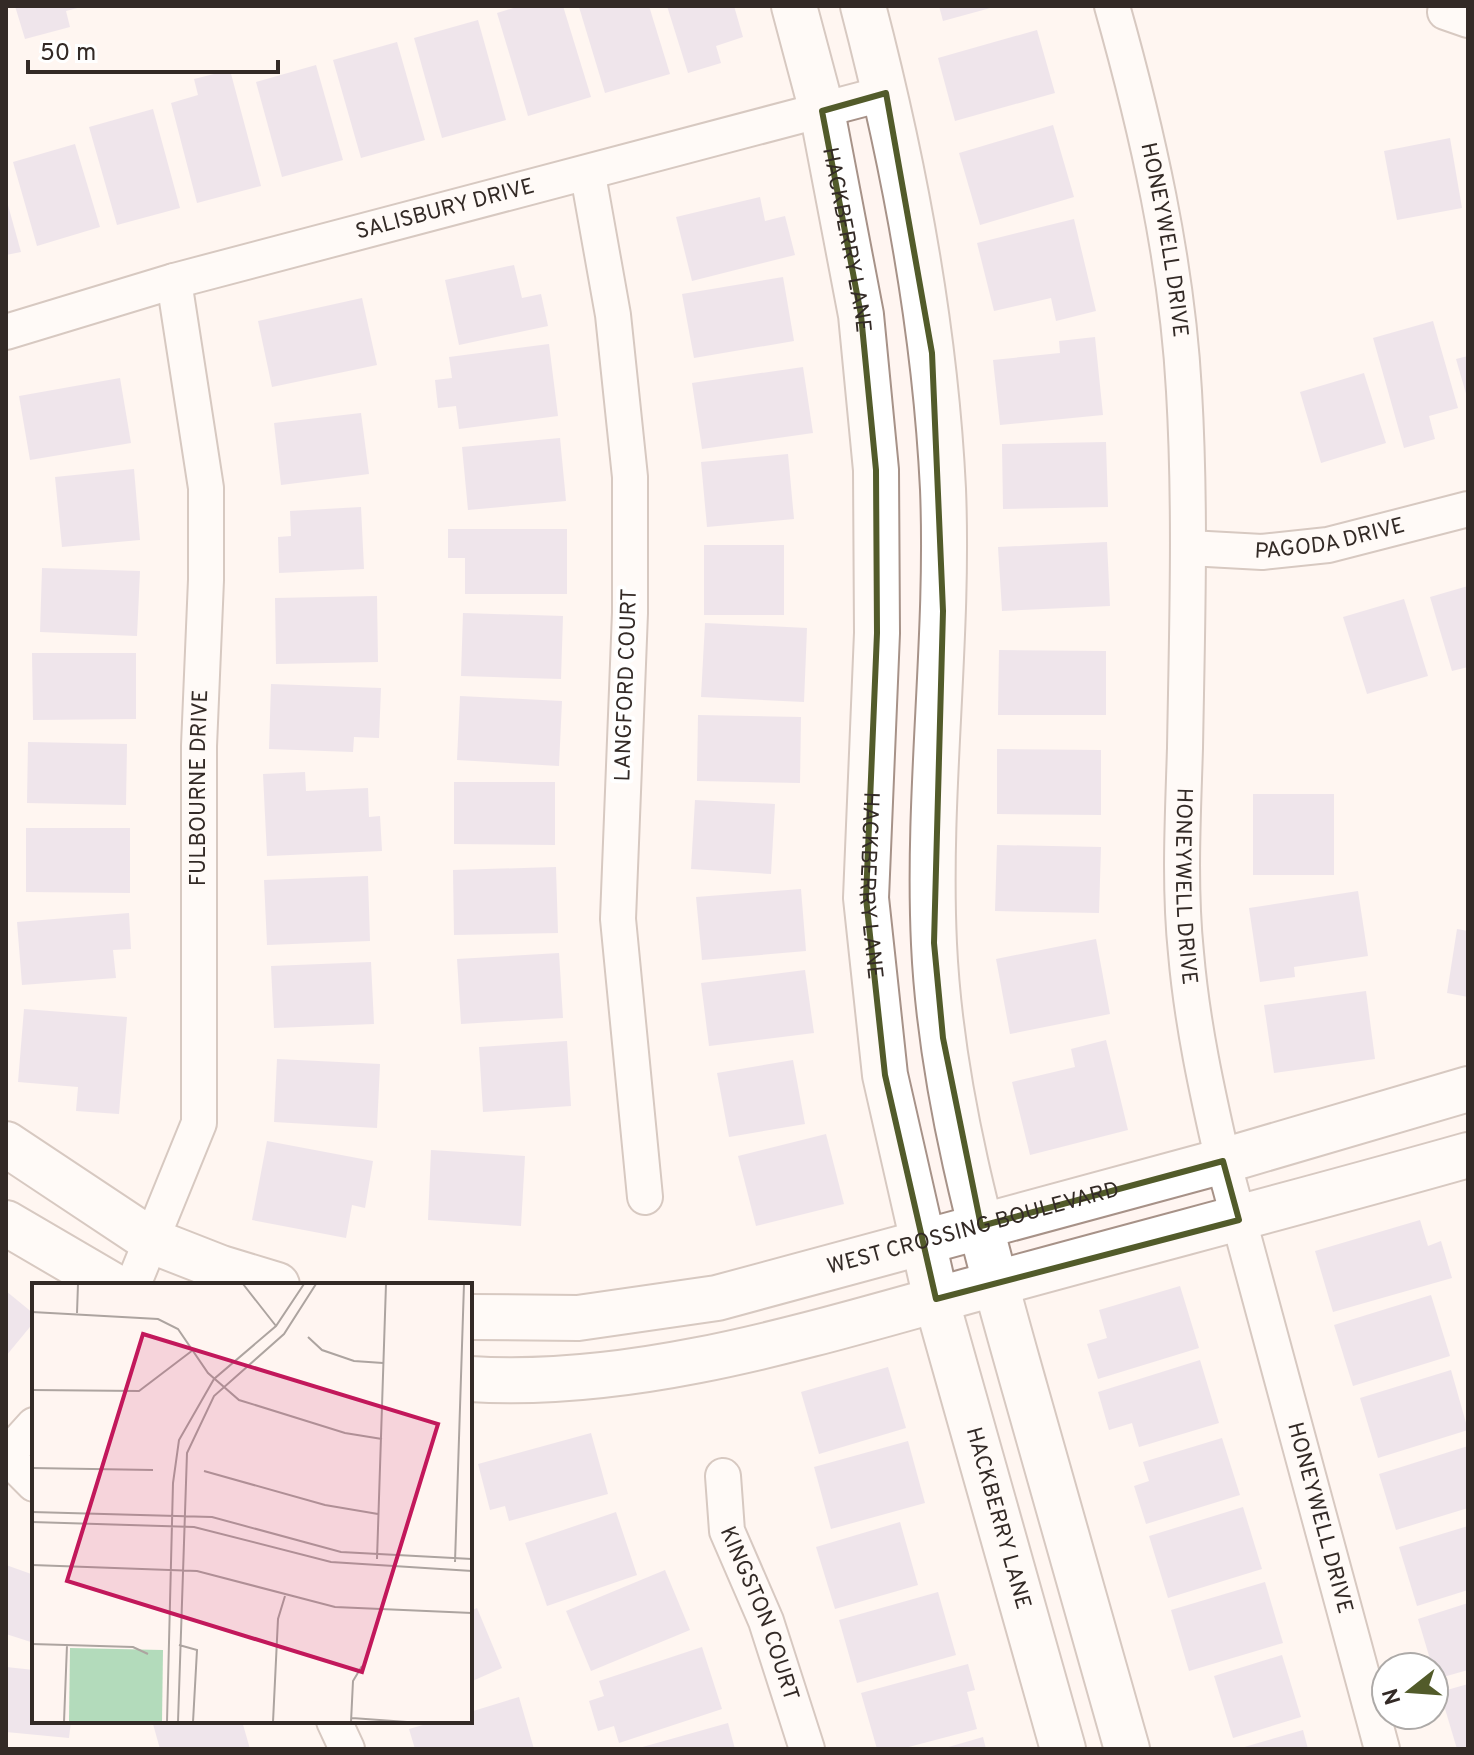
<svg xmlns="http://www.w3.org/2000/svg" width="1474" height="1755" font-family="Overpass,sans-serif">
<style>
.building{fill:#dbd1e5}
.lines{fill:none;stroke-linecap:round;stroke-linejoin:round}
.minor-casing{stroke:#a79288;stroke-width:38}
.tertiary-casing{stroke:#a79288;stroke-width:48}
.minor{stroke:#fff;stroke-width:34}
.tertiary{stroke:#fff;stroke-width:44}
.marked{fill:none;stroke:#525b2a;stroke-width:6;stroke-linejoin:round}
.labels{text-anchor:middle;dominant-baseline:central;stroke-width:8;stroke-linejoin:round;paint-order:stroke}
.street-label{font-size:22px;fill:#332a26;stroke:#fff}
.inset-road{fill:none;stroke:#ada4a0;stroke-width:2}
.view{fill:#c2185b;fill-opacity:0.15;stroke:#c2185b;stroke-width:4}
.inset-edge{fill:none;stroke:#332a26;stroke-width:4}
</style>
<rect width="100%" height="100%" fill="#fff5f1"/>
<g class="building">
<path d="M15,6H81V7L66,11L70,27L25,39Z"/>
<path d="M520,6H563L591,97L528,116L497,13Z"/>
<path d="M649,6L670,74L605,93L579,7Z"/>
<path d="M667,6H734L743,37L716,46L721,63L688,73Z"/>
<path d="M939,6H994V7L943,21Z"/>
<path d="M478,20L506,120L442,138L414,38Z"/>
<path d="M1037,30L1055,93L955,121L938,58Z"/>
<path d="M397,42L425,140L361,158L333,60Z"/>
<path d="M316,65L343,160L282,177L256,82Z"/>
<path d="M230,70L261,186L197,203L171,103L198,95L194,79Z"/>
<path d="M153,109L180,208L117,225L89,127Z"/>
<path d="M1053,125L1074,197L980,225L959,153Z"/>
<path d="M1450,138L1462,208L1397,220L1384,151Z"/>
<path d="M75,144L100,227L37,246L13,162Z"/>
<path d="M760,197L765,221L785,216L795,255L692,281L676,217Z"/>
<path d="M6,198L21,252L6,255Z"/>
<path d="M1074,219L1096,311L1056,321L1051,298L994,311L977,243Z"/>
<path d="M514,265L522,298L541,294L548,326L459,345L445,280Z"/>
<path d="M783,277L794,341L694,358L682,294Z"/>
<path d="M362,298L377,365L272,387L258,321Z"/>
<path d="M1433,321L1458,408L1429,416L1435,439L1404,448L1373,338Z"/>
<path d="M1095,337L1103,415L1000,425L993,360L1060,353L1059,341Z"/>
<path d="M549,344L558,416L459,429L456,406L438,408L435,380L452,378L449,357Z"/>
<path d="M1468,356V397H1467L1456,359Z"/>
<path d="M803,367L813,433L702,449L692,383Z"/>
<path d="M1364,373L1386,443L1321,463L1300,392Z"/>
<path d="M120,378L131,443L30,460L19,396Z"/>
<path d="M361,413L369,474L281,485L274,423Z"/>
<path d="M560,438L566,501L468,510L462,447Z"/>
<path d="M1106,442L1108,507L1003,509L1002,444Z"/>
<path d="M788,454L794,519L707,527L701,462Z"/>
<path d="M134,469L140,540L62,547L55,477Z"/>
<path d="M361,507L364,569L279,573L278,537L291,536L290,511Z"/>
<path d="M448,529H567V594H465V558H448Z"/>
<path d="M1107,542L1110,606L1002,611L998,547Z"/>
<rect x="704" y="545" width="80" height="70"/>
<path d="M42,568L140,571L137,636L40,632Z"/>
<path d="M1468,586V667L1452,671L1430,597Z"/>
<path d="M377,596L378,662L276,664L275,598Z"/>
<path d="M1404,599L1428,676L1367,694L1343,617Z"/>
<path d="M463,613L563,616L561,679L461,676Z"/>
<path d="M705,623L807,628L804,702L701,697Z"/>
<path d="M999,650L1106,651V715H998Z"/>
<path d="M32,653H136V719L33,720Z"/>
<path d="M271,684L381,688L379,738L354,737L353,752L269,749Z"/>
<path d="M460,696L562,701L559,766L457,760Z"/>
<path d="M698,715L801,717L800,783L697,781Z"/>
<path d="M28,742L127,744L126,805L27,803Z"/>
<path d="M997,749L1101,750V815L997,814Z"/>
<path d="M305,772L306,791L368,788L369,817L380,816L382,851L267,856L263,774Z"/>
<path d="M454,782H555V845L454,844Z"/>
<rect x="1253" y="794" width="81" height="81"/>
<path d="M695,800L775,804L771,874L691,869Z"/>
<path d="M26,828H130V893L26,892Z"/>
<path d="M997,845L1101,847L1099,913L995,911Z"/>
<path d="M556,867L558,933L454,935L453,870Z"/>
<path d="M368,876L370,941L267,945L264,880Z"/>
<path d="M801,889L806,951L702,960L696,897Z"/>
<path d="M1358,891L1368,956L1294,967L1295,977L1260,982L1249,908Z"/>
<path d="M129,913L131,949L113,950L116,978L22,985L17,922Z"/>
<path d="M1457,929L1468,931V997L1447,993Z"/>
<path d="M1096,939L1110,1014L1010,1034L996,959Z"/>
<path d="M559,953L563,1018L461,1024L457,959Z"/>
<path d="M371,962L374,1024L274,1028L271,966Z"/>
<path d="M805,970L814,1033L709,1046L701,983Z"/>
<path d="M1366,991L1375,1059L1274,1073L1264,1005Z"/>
<path d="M24,1009L127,1017L119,1114L76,1111L78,1087L18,1082Z"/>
<path d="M1106,1040L1128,1130L1030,1155L1012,1082L1075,1067L1071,1049Z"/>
<path d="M567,1041L571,1106L483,1112L479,1047Z"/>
<path d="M277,1059L380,1064L377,1128L274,1122Z"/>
<path d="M793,1060L805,1124L729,1137L717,1073Z"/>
<path d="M826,1134L844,1204L756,1226L738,1156Z"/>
<path d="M267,1141L373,1161L365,1208L352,1205L346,1238L252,1220Z"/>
<path d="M431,1150L525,1156L521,1226L428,1220Z"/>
<path d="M1420,1220L1428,1246L1441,1241L1452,1278L1333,1312L1315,1251Z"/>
<path d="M1180,1286L1199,1348L1098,1379L1087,1344L1107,1338L1099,1310Z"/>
<path d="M6,1291L34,1314V1322L6,1356Z"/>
<path d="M1431,1295L1450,1356L1353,1386L1334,1325Z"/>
<path d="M1200,1360L1219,1423L1139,1447L1132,1423L1109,1430L1098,1392Z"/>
<path d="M888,1367L906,1428L819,1454L801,1392Z"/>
<path d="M1451,1370L1468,1430L1378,1458L1360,1398Z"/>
<path d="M591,1433L608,1494L509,1521L505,1506L490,1510L478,1464Z"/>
<path d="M1222,1438L1240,1495L1146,1524L1134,1486L1149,1481L1143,1462Z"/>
<path d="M908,1441L925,1503L831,1529L814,1467Z"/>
<path d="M1468,1446V1508L1396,1530L1379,1474Z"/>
<path d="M1243,1507L1262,1569L1168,1598L1149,1536Z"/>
<path d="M616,1512L637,1575L547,1606L525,1543Z"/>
<path d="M900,1522L918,1585L835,1609L816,1547Z"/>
<path d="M1468,1526V1590L1417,1606L1399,1547Z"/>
<path d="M6,1565L34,1575V1643L6,1634Z"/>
<path d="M665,1570L690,1630L591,1671L566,1611Z"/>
<path d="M1265,1582L1283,1643L1189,1671L1171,1610Z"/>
<path d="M938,1592L956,1655L857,1683L839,1620Z"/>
<path d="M1468,1603V1670L1436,1679L1418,1619Z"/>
<path d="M477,1608L502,1668L470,1682V1611Z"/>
<path d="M702,1647L722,1709L619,1743L614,1726L598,1731L589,1701L604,1696L599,1681Z"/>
<path d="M1282,1655L1301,1717L1233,1738L1214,1676Z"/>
<path d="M968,1664L975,1690L967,1692L977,1729L901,1749H877L861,1693Z"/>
<path d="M6,1667L34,1670V1721H71L69,1738L6,1732Z"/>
<path d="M1468,1684V1749H1457L1440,1692Z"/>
<path d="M519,1697L534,1749H415L409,1729L437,1721H470V1712Z"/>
<path d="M164,1721H242L250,1749H160L153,1724Z"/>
<path d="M728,1723L735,1749H639V1748Z"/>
<path d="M1303,1730L1308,1749H1242L1241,1748Z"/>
<path d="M983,1737L986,1749H945V1748Z"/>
</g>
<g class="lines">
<defs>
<g id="minor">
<path id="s1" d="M1112,6C1147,130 1177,262 1184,391C1191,510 1187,629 1185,748C1183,815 1179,886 1186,953C1192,1023 1207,1092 1223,1161L1382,1749"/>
<path d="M1445,12L1468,20"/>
<path d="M588,175L613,315L630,477V613L618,919L645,1197"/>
<path id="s2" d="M6,332L174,281L886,93"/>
<path id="s3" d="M1189,548L1262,552L1328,545L1468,509"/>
<path id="s4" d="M133,1285L199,1123V746L206,580V488L174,281"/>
<path d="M6,1456L34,1425"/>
<path d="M6,1456L34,1484"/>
<path id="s5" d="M723,1476L727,1531L766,1621L807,1749"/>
<path d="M334,1721L347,1749"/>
</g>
<g id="tertiary">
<path id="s6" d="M794,6L822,111L861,315L876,470L877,633L866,898L885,1075L936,1299L1063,1749"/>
<path d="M863,6C904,163 935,326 943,489C949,641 927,792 934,944C941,1095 984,1244 1025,1389C1059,1509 1093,1629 1127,1749"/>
<path d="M6,1144L152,1241L221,1268L277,1285"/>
<path d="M6,1223L112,1285"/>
<path id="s7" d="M470,1317L578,1318L717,1298L1223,1161L1468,1089"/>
<path d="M470,1379C643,1390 824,1330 990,1285C1150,1241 1309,1200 1468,1155"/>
</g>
</defs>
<use href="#minor" class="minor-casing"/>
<use href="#tertiary" class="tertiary-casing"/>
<use href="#minor" class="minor"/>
<use href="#tertiary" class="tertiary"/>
</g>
<path d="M0 0H1474V1755H0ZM886,93L932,353L943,611L934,943L943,1038L981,1226L1223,1161L1239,1220L936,1299L885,1075L866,898L877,633L876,470L861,315L822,111Z" fill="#fff5f1" fill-opacity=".55" fill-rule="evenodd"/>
<path class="marked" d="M886,93L932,353L943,611L934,943L943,1038L981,1226L1223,1161L1239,1220L936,1299L885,1075L866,898L877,633L876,470L861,315L822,111Z"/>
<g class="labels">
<g class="street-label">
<text stroke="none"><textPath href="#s2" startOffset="456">SALISBURY DRIVE</textPath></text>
<text stroke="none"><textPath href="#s6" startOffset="240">HACKBERRY LANE</textPath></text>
<text stroke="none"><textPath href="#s1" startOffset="240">HONEYWELL DRIVE</textPath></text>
<text stroke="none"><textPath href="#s3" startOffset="142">PAGODA DRIVE</textPath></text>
<text transform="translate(627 685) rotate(-88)">LANGFORD COURT</text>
<text stroke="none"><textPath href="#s4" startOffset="510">FULBOURNE DRIVE</textPath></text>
<text stroke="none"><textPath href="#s6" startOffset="888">HACKBERRY LANE</textPath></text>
<text stroke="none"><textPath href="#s1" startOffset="888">HONEYWELL DRIVE</textPath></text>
<text stroke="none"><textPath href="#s7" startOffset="514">WEST CROSSING BOULEVARD</textPath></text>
<text stroke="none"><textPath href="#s6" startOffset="1536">HACKBERRY LANE</textPath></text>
<text stroke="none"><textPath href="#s1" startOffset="1536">HONEYWELL DRIVE</textPath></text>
<text stroke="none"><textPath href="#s5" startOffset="144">KINGSTON COURT</textPath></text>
</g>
</g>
<g transform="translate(32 1283)">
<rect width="440" height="440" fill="#fff5f1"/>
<path d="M38,365L131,367L130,439H37Z" fill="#b3dbbb"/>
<path class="inset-road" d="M211,1L244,43M0,29L126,36L146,46L176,90L207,117L313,150L350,156M45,30L46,1M276,54L290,67L322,78L351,80M0,107L107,108L161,67M0,185L121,187M172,188L293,222L346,231M0,229L180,234L309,269L440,276M0,239L162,244L299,279L440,288M345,276L354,1M423,279L432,1M0,282L165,288L303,324L440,330M0,361L101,364L116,371M147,362L165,367L161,439M320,435L375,439M32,439L35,362M135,439L141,200L147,157L182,96L244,43L272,1M146,439L155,170L182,113L252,51L284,1M241,439L246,336L253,313M319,439L321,398L330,383"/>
<path class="view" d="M111,51L406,141L330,389L35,298Z"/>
<rect width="440" height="440" class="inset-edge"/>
</g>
<rect width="1474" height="1755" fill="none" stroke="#332a26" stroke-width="16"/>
<g transform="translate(1410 1691) rotate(253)"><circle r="38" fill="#ffffff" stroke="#adaaa8" stroke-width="2"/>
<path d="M0-6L14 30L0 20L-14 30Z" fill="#525b2a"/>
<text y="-12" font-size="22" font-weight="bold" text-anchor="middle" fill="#332a26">N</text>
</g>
<path d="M28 60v12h250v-12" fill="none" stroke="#332a26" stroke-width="4"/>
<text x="40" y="60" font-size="24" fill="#332a26" stroke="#ffffff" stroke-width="6" paint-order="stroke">50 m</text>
</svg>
